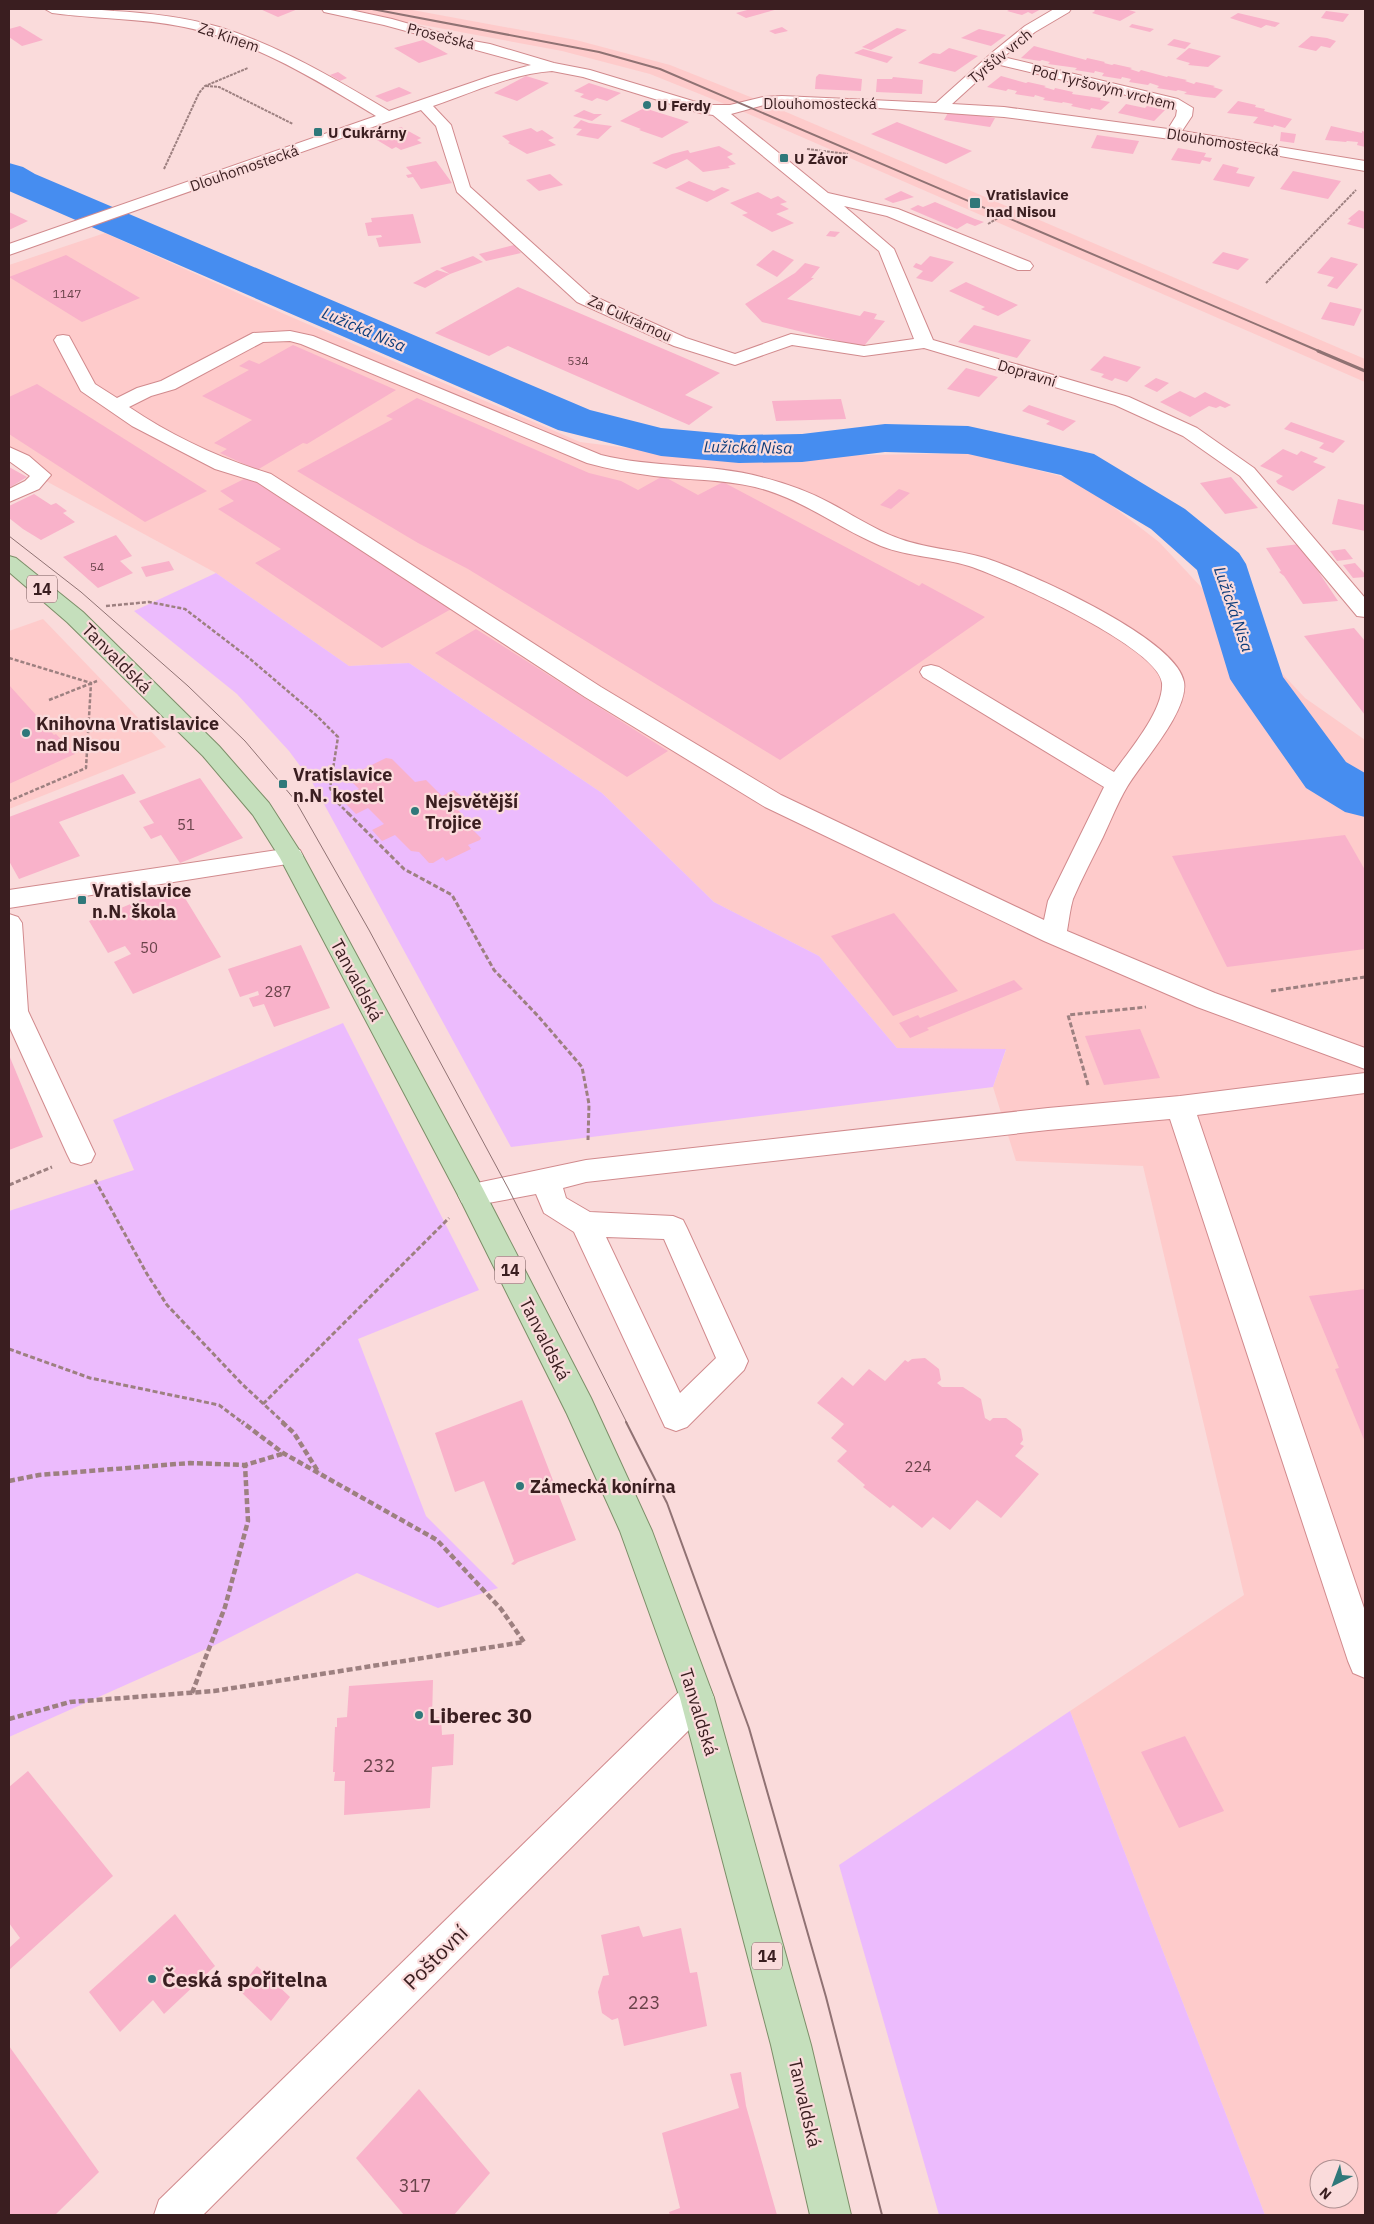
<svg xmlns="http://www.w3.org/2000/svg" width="1374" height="2224" font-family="'IBM Plex Sans',sans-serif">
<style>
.built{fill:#fecbcb;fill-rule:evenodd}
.green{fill:#ecbbfd}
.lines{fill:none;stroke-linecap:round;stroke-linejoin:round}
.river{fill:#468df0;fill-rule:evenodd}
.building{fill:#f9b2ca}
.minor-casing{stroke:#d18a8d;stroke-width:2}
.major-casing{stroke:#7c8e68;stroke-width:2}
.path-far3{stroke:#9d8080;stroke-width:2;stroke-dasharray:3 1;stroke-linecap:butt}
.path-far2{stroke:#9d8080;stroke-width:2.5;stroke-dasharray:4 2;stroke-linecap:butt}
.path-far1{stroke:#9d8080;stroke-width:3;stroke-dasharray:5 2.5;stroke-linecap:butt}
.path{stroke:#9d8080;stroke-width:4.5;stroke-dasharray:6 3;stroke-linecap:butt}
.minor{fill:#fff;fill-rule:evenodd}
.major{fill:#c5dfbc;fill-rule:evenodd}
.tram-far1{stroke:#907273;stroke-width:1}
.tram{stroke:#907273;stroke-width:2}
.rail-far1{stroke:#907273;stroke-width:2}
.rail{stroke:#907273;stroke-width:3}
.poi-dot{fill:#2f787a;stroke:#fadbdb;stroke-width:2}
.labels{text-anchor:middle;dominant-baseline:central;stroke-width:4.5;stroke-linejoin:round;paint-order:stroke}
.far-number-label{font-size:12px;fill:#6a434a}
.far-street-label{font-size:15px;fill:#3a1e20;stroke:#fadbdb}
.far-poi-label{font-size:15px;font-weight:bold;fill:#3a1e20;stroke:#fadbdb;text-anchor:start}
.number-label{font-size:15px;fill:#6a434a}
.far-water-label{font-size:16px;font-style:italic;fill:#0d3d7b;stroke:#fadbdb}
.shield{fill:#fadbdb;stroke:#745758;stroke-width:1}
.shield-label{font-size:16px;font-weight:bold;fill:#3a1e20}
.street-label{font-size:18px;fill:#3a1e20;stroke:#fadbdb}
.poi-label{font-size:18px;font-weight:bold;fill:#3a1e20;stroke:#fadbdb;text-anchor:start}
.near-number-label{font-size:18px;fill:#6a434a}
.near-poi-label{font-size:21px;font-weight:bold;fill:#3a1e20;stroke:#fadbdb;text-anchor:start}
.near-street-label{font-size:21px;fill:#3a1e20;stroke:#fadbdb}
</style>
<rect width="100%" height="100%" fill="#fadbdb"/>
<g class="built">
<path d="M337,9H407L576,40L670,65L758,100L1365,359V382L737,109L650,74L562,51Z"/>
<path d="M105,233L282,313L580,442L708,458L969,453L1080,481L1159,542L1305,698L1365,740V2215H1265L1070,1711L1244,1595L1143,1166L1016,1161L993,1087L1006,1050L897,1048L819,956L714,902L602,793L409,663L349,666L216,573L9,461V265ZM1319,2169H1349V2199H1319Z"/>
<path d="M43,619L166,747L9,809V631Z"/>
</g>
<g class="green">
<path d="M216,573L349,666L409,663L602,793L714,902L819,956L897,1048L1006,1049L993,1087L511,1147L312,782L289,751L237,694L134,611Z"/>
<path d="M343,1023L479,1290L358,1339L426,1516L498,1588L438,1608L357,1573L215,1645L9,1737V1211L134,1170L113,1120Z"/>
<path d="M1070,1711L1265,2215H939L839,1865Z"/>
</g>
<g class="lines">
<path class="river" d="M9,163L23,167L35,174L590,410L661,428L739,435L802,434L885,424L968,426L1077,450L1094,454L1185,509L1239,553L1246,564L1283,677L1346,762L1365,773V817L1345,812L1306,788L1238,691L1230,679L1197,570L1151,529L1061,475L968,454L885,452L802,462L739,463L661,456L558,430L9,191Z"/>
</g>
<g class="building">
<path d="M260,9H298L278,17Z"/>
<path d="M751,9H778L746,18L736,13Z"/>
<path d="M1011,9H1041L1032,14L1028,12L1022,15L1007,11Z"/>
<path d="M1093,9H1125L1136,12L1120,21L1092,13L1095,11Z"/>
<path d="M1326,11L1334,12L1349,14L1343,22L1321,18Z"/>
<path d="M1238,13L1280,23L1275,27L1266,25L1261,28L1230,18Z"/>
<path d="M1132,24L1154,29L1150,32L1129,27Z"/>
<path d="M20,26L43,40L22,46L9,37V29Z"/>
<path d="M782,27L788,31L775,34L769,31Z"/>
<path d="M897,28L907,30L871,50L862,47Z"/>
<path d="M979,29L1006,35L991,46L961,38Z"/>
<path d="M1311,36L1327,38L1336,41L1330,48L1321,46L1316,51L1298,47Z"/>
<path d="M1174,39L1191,43L1185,49L1167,45Z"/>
<path d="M423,40L448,54L419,63L394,48Z"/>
<path d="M1034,46L1086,60L1087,58L1105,62L1104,63L1112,65L1114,64L1132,68L1130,69L1139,72L1141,70L1167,77L1168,76L1187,80L1185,81L1194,84L1196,82L1215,86L1213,87L1223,90L1215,98L1204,97L1184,94L1187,92L1178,90L1176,91L1157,88L1159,86L1150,83L1148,85L1129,82L1131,79L1122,77L1121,79L1102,76L1104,73L1095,71L1094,73L1075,70L1077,68L1048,64L1050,62L1042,60L1040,61L1021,58Z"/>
<path d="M949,48L978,56L955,72L918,63L933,53L940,54Z"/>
<path d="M1189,48L1221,56L1208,67L1188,65L1190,63L1176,59Z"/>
<path d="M863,49L893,57L887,63L854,53Z"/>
<path d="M338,72L347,78L340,81L330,75Z"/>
<path d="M819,74L862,79L861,91L815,89L816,77Z"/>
<path d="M526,76L549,83L517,101L494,93Z"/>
<path d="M1001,76L1026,83L1028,82L1046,86L1044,87L1054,90L1055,88L1073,92L1072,94L1101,98L1100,100L1110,102L1101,110L1091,108L1090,110L1071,106L1073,104L1063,102L1062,103L1043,100L1045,98L1035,95L1034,97L1015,94L1017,91L1008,89L1006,91L987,87Z"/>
<path d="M893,77L923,80L922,94L876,92L877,79H892Z"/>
<path d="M589,83L621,93L607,101L597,98L592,101L580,97L584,94L574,91Z"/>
<path d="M399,87L412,93L387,102L375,96Z"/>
<path d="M1238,101L1256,105L1255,107L1265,109L1264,111L1292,119L1285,128L1274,125L1273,127L1253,123L1258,117L1227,113Z"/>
<path d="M1126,104L1145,108L1147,106L1165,110L1154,121L1118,113Z"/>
<path d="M644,108L689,122L662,138L639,130L641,129L620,121Z"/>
<path d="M584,110L594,114H602L592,121L573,116Z"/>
<path d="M949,111L995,118L990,127L944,120Z"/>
<path d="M581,120L589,123L612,126L598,139L576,135L582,129L573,128Z"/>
<path d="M897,122L972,151L946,164L871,134Z"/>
<path d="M1331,126L1362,133V131L1365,132V147L1357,145L1358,142L1347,141L1346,142L1325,140Z"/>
<path d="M401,127L421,138L417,140L422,143L401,150L396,147L392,149L372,137Z"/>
<path d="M531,128L537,132L542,130L554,138L548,140L556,145L527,154L508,143L510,142L502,136Z"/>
<path d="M1281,132L1296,134L1294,143L1280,141Z"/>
<path d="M1097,135L1139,141L1133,154L1091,148Z"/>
<path d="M719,146L733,154L727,157L736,164L728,166L730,168L703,172L687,159L666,169L652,163L672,154L688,150L690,153Z"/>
<path d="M1178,148L1206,153L1204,157L1212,158L1210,162L1202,160L1200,164L1171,160Z"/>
<path d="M436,161L452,183L421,189L413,177L408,178L406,175L412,174L406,167Z"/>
<path d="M1223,164L1239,168L1236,173L1255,177L1249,187L1213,180Z"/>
<path d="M1293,171L1341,181L1328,199L1280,189Z"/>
<path d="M550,174L563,185L539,191L526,180Z"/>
<path d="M689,181L714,191L722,187L730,190L707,202L675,188Z"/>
<path d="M901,191L914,197L893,203L884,199Z"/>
<path d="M758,192L771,199L778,196L787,202L780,204L789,209L776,214L794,223L772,232L742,215L748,213L730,203Z"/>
<path d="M935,202L975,219L984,222L975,226L967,223L957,229L910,209L918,205L923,207Z"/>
<path d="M1359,210L1365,212V229L1347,224L1351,220L1348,219Z"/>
<path d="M9,212L28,221L9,230Z"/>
<path d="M413,214L421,243L379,247L376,238L382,237L381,235L368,236L365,223L372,222L371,218Z"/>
<path d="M830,231L840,232L835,237L826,236Z"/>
<path d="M514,245L521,253L486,261L479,254Z"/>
<path d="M773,250L794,260L777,277L756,265Z"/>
<path d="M1223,252L1249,259L1238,270L1212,263Z"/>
<path d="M66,255L140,298L82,322L9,277Z"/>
<path d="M473,256L483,262L450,274L425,288L413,283L437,270L450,274L440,268Z"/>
<path d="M930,256L954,262L932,282L916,278L923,271L913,267L916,263L921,265Z"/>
<path d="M1331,257L1358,264L1337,289L1327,286L1334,277L1317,273Z"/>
<path d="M805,263L820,267L811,278H814L787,299L860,316L864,311L877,314L874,319L885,321L863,347L762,322L745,304L795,273Z"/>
<path d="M966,282L1018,305L998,316L981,309L985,307L949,291Z"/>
<path d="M518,287L720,373L685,395L713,407L689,425L508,346L489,356L435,333Z"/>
<path d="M1330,302L1362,309L1354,326L1321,319Z"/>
<path d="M974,325L1031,340L1017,358L958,342Z"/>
<path d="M293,345L396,390L307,444L303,443L257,470L220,453L227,449L214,443L252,420L202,396L249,370L239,366L249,360L259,364Z"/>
<path d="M1104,356L1141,367L1127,382L1115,378L1112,381L1101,377L1104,374L1090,370Z"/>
<path d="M966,368L998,377L979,397L947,389Z"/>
<path d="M1156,378L1169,383L1157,392L1144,386Z"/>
<path d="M37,384L207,491L145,522L9,434V397Z"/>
<path d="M1180,391L1195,398L1205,392L1231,405L1225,408L1220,406L1216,408L1209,406L1190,417L1160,402Z"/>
<path d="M417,398L589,473L621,481L638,490L663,476L698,495L723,482L919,586L922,583L985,617L780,760L468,569L418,543L297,471L393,419L386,416Z"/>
<path d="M841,399L846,419L776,421L772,401Z"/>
<path d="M1029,405L1076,421L1063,431L1046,424L1050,421L1022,411Z"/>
<path d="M1291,422L1345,441L1333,453L1319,448L1324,443L1284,429Z"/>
<path d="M1283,449L1297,455L1301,451L1318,458L1313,462L1326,467L1293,491L1278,484L1276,481L1283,476L1260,466Z"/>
<path d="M9,467L27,477L9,488Z"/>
<path d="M248,477L453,608L382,648L255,563L281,549L218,509L234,501L220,491Z"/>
<path d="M1231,477L1244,492L1258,508L1225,514L1200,483Z"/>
<path d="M899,489L910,493L891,509L880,505Z"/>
<path d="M34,494L51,505L56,503L67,511L63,513L75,522L41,540L23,529L9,518V506Z"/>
<path d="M1338,499L1365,505V531L1332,524Z"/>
<path d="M116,535L132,556L120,561L133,573L98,588L63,557Z"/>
<path d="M1300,544L1338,601L1303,604L1284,576L1279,572L1281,571L1266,548Z"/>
<path d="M1345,549L1353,559L1337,561L1330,551Z"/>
<path d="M169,561L174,570L146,577L141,567Z"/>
<path d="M1355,563L1365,574V577L1353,578L1343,565Z"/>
<path d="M1354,628L1365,641V715L1304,636Z"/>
<path d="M476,629L668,751L627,777L435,653Z"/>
<path d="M9,685L54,735L56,734L75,754L9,784Z"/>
<path d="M386,758L392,759L415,782L426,780L442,796L454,790L466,800L454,806L470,822L469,826L481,838L480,840L468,845L471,849L446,861L443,857L433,863H429L419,852L411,851L395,835L382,841L372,830L384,824L368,808L356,814L340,798L359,789L349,779L351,775Z"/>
<path d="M123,774L136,793L59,822L80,856L19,879L9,861V817Z"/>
<path d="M200,778L243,838L180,863L161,835L151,839L143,827L154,823L139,801Z"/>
<path d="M1345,835L1365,870V949L1227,967L1172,856Z"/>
<path d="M177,885L221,957L133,994L114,962L131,954L125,946L108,953L89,921Z"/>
<path d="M894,913L958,991L893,1016L831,936Z"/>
<path d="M301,945L330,1008L274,1027L264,1004L253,1007L249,998L259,995L258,991L240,997L228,969Z"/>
<path d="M1014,980L1023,989L927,1028L929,1030L910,1038L899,1023L918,1015L920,1018Z"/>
<path d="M1140,1029L1160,1078L1104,1085L1085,1036Z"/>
<path d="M9,1055L43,1137L9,1150Z"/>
<path d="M1365,1289V1442L1335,1369L1339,1368L1309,1296Z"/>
<path d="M925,1358L939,1369L941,1380L937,1383L942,1387H963L981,1399L985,1418L990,1421L993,1418H1006L1021,1429L1023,1440L1020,1444L1024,1446L1015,1456L1039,1474L1001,1518L977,1500L950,1530L933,1517L922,1528L893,1505L890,1508L863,1487L865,1485L837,1461L847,1451L831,1438L844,1424L817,1403L842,1377L853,1386L869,1369L885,1381L905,1360L908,1362L912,1359Z"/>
<path d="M522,1400L576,1540L518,1562L514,1565L511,1564L514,1561L484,1481L455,1492L435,1433Z"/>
<path d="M433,1680L432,1718L441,1717L442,1735L454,1734L453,1765L432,1767L430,1808L344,1815L345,1781H334L335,1772H333L335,1727H337V1718L347,1717L349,1686Z"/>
<path d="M1185,1736L1224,1811L1179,1828L1141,1752Z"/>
<path d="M28,1771L113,1876L9,1970V1948L20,1938L9,1923V1787Z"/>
<path d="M175,1914L215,1966L164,2014L153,2000L120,2032L89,1992Z"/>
<path d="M639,1926L643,1937L681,1928L690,1973L697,1972L707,2026L624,2046L618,2018L612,2020L602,2013L598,1992L603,1976L609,1975L601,1935Z"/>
<path d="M257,1966L290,1997L271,2021L238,1989Z"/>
<path d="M9,2046L99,2172L55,2215H9Z"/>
<path d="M741,2072L746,2106L777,2215H670L669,2212L680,2208L662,2133L739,2108L730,2074Z"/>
<path d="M419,2089L490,2173L454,2215H404L356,2158Z"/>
</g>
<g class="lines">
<defs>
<g id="minor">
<path d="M45,9C68,7 91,9 114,11C149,13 184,17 219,27C280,46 335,79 389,111L491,76L531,65L384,25L324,12L322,9H346L392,19L462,39L490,44L554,63L590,70L706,105H730L763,97L782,96L936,103L994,51L1025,26L1054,9H1071L1069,12L1035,32L1003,57L1178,99L1193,108L1192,116L1182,131L1365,161V171L1223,146L1004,117L850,106L782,104L764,105L731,114L828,193L898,209L1030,262L1033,266L1030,270H1018L887,216L844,206L894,249L933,340L1129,397L1197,428L1254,468L1365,598V617L1357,616L1240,476L1183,436L1115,405L924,348L864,356L792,345L735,365L674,346L577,302L457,192L436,126L421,110L9,255V244L376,116C316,80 254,41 184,27C141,18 96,19 52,13ZM996,64L1168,105L1177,110L1176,116L1168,129L1004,107L952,104ZM552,71L583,77L700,113L713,115L879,251L914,339L864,346L791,334L735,354L686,338L589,294L470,187L451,125L433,106C471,93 511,74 552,71Z"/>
<path d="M290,331L313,336L601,455C653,468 708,463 761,477C785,483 808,491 830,503C851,514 872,528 895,537C924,549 955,549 985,558C1026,571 1177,638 1184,682C1189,711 1141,763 1127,787C1118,802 1111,820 1103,837C1093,857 1082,878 1073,899C1070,909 1069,920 1067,931L1215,993L1365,1048V1069L1197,1007L1044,941L765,807L585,697L257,482L215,469L132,426L81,391L54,340L57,336L63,335L69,336L95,384L117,398L137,388L161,381L253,333ZM290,341L301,344L587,463C609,469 631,473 654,476C687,480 722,479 755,487C801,498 838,528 881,546C909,557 940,557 969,566C1003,577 1159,647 1162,683C1164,710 1129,751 1114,772L939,667L931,665L923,667L920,672L923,677L1104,787L1048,901L1044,920L781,795L601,687L271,474C221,459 172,436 129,407L151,396L175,389L263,342Z"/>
<path d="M9,447L29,456L51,475L39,489L9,502V489L25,481L30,476L9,461Z"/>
<path d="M291,848L300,850L303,856L300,862L9,908V890Z"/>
<path d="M9,914L18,917L22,923L28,1011L95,1154L91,1162L81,1165L71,1162L67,1154L9,1026Z"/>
<path d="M1365,1073V1093L1197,1115L1365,1611V1678L1353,1673L1348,1661L1170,1119L1048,1130L586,1182L563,1188L566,1198L590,1212L673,1216L683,1220L687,1228L748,1361L744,1370L687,1427L676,1431L665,1427L574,1232L544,1213L536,1194L472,1206L462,1203L458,1195L462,1187L472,1184L586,1160L1048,1108L1180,1096ZM606,1237L664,1239L716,1358L680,1393Z"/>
<path d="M697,1681L709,1686L714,1698L709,1710L203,2215H154L159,2200L685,1686Z"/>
</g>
<path id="major" d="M9,556L16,558L83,612L219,746L269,803L303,856L482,1187L591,1398L652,1531L714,1698L811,2045L851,2215H810L771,2045L680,1698L620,1531L567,1414L460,1199L280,858L253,815L203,756L67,622L9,572Z"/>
</defs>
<use href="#minor" class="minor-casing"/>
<use href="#major" class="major-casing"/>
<g class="path-far3">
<path d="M206,86L219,87L293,124"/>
<path d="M807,149L848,154"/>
<path d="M164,169L199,93L205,86L248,68"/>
<path d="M988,224L998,218"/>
<path d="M1266,283L1356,190"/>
</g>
<g class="path-far2">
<path d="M106,606L149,602L185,609L249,658L317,716L338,737L330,788L336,801L349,814"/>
<path d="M9,658L91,683L86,768L9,801"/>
<path d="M49,700L97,681"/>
</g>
<g class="path-far1">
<path d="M348,813L404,869L452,895L494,970L538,1016L582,1067L589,1104L588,1140"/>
<path d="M1271,991L1365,977"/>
<path d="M1088,1085L1068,1015L1146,1007"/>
<path d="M95,1180L147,1274L167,1305L242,1384L284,1423"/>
<path d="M9,1185L52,1167"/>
<path d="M9,1349L90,1378L219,1405L243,1423"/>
<path d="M263,1404L449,1218"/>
</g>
<g class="path">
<path d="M282,1422L294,1433L319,1473"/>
<path d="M9,1481L39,1475L190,1463L245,1465L282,1454"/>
<path d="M192,1693L225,1607L248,1521L245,1465"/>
<path d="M9,1719L70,1702L214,1691L524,1642L501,1609L437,1540L283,1453L242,1422"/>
</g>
<use href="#minor" class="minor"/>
<use href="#major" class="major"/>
<path class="tram-far1" d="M9,536L81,592L188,686L245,741L295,800L369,930L508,1188L627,1423"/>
<path class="tram" d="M626,1422L667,1503L749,1728L826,1997L882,2215"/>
<path class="rail-far1" d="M372,9L599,52L660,69L1321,352"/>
<path class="rail" d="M1318,351L1365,371"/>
</g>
<g class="poi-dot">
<circle cx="647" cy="105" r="5"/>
<rect x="313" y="127" width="10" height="10" rx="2.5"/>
<rect x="779" y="153" width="10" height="10" rx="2.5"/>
<rect x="969" y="197" width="12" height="12" rx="2.5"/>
<circle cx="26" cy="733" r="5"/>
<rect x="278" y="779" width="10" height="10" rx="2.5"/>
<circle cx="415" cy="811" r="5"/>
<rect x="77" y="895" width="10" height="10" rx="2.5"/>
<circle cx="520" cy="1486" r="5"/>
<circle cx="419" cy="1715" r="5"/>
<circle cx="152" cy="1979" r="5"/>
</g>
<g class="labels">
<g class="far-number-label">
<text x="67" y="293">1147</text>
<text x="578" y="360">534</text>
<text x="97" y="566">54</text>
</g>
<g class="far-street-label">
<text transform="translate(441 36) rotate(14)">Prosečská</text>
<text transform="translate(229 37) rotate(19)">Za Kinem</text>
<text transform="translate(1000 56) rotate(-39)">Tyršův vrch</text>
<text transform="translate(1104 87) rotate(14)">Pod Tyršovým vrchem</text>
<text x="820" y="103">Dlouhomostecká</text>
<text transform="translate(1223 142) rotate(9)">Dlouhomostecká</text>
<text transform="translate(244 168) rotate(-19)">Dlouhomostecká</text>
<text transform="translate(630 318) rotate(25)">Za Cukrárnou</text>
<text transform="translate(1027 373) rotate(17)">Dopravní</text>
</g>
<g class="far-poi-label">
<text x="657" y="105">U Ferdy</text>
<text x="328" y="132">U Cukrárny</text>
<text x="794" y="158">U Závor</text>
<text x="986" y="194">Vratislavice<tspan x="986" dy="17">nad Nisou</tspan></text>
</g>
<g class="number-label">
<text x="186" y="824">51</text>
<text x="149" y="947">50</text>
<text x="278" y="991">287</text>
<text x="918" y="1466">224</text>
</g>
<g class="far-water-label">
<text transform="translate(364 329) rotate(23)">Lužická Nisa</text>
<text transform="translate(748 447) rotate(1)">Lužická Nisa</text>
<text transform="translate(1234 609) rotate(71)">Lužická Nisa</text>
</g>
<g class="shield">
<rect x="27" y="575.5" width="30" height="27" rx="4"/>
<rect x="495" y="1256.5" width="30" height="27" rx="4"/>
<rect x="752" y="1942.5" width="30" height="27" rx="4"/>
</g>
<g class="shield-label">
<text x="42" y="589">14</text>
<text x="510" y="1270">14</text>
<text x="767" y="1956">14</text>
</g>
<g class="street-label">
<text transform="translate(117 658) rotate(45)">Tanvaldská</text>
<text transform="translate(357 980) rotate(62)">Tanvaldská</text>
<text transform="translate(545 1339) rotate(63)">Tanvaldská</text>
<text transform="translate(699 1712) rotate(73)">Tanvaldská</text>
<text transform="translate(805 2103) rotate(77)">Tanvaldská</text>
</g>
<g class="poi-label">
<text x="36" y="723">Knihovna Vratislavice<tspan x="36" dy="21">nad Nisou</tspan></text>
<text x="293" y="774">Vratislavice<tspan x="293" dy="21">n.N. kostel</tspan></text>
<text x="425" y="801">Nejsvětější<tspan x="425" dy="21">Trojice</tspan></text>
<text x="92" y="890">Vratislavice<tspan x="92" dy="21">n.N. škola</tspan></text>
<text x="530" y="1486">Zámecká konírna</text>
</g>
<g class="near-number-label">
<text x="379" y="1765">232</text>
<text x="644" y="2002">223</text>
<text x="415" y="2185">317</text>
</g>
<g class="near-poi-label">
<text x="429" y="1715">Liberec 30</text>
<text x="162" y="1979">Česká spořitelna</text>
</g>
<g class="near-street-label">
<text transform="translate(435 1957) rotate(-45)">Poštovní</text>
</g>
</g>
<rect width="1374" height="2224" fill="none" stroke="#3a1e20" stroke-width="20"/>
<g transform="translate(1334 2184) rotate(222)"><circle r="24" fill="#fadbdb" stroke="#ad8f90"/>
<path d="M0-4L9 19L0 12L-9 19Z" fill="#2f787a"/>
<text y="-8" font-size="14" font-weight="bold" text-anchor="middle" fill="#3a1e20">N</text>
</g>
</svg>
